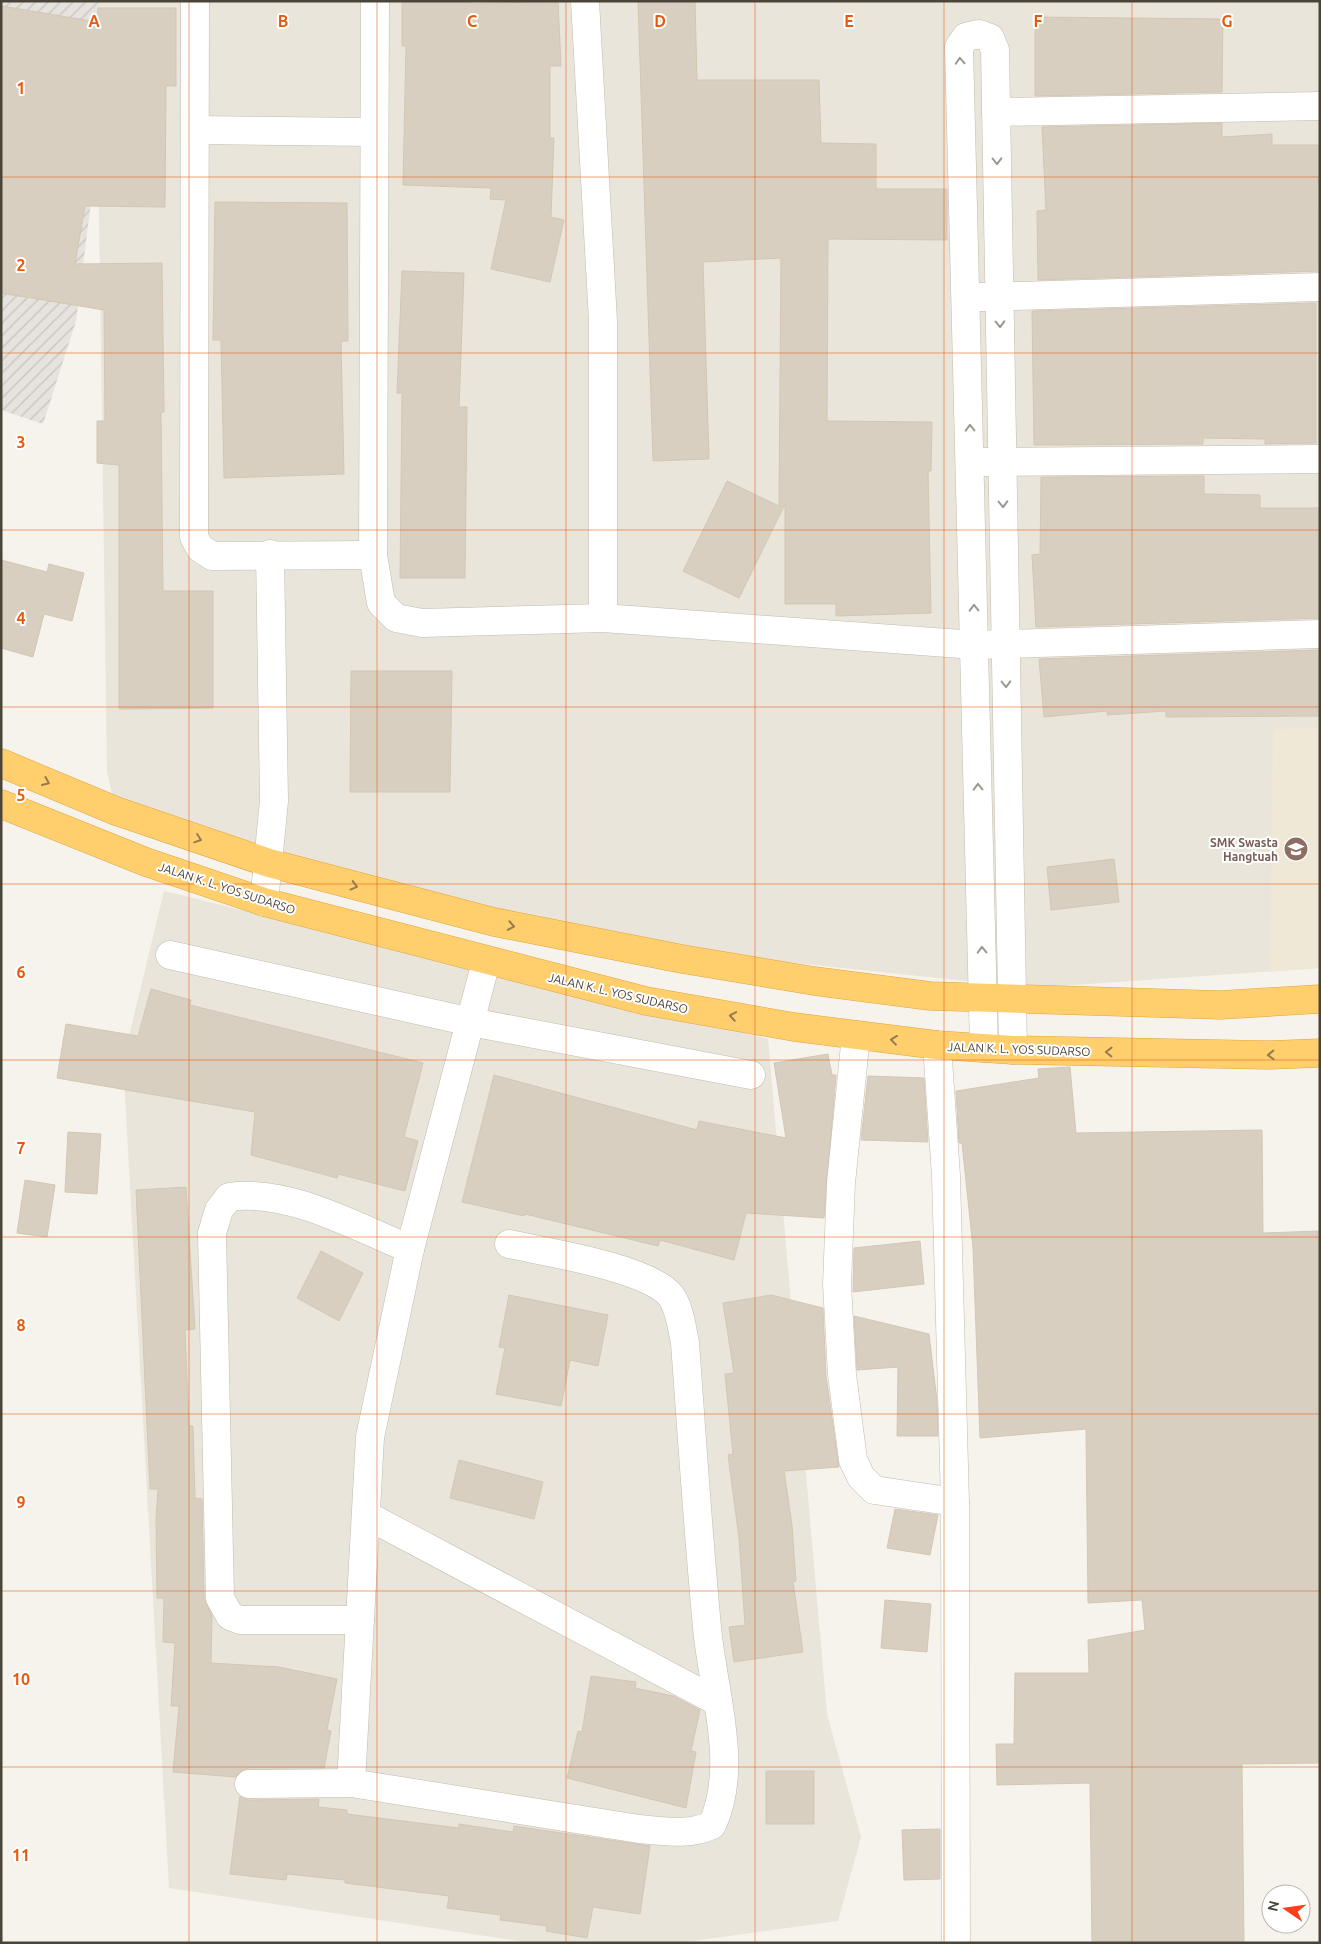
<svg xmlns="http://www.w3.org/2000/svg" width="1321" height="1944" font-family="Ubuntu,sans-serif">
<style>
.residential{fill:#eae5da}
.industrial{fill:url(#industrial-furrows)}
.education{fill:#efe8d6}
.building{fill:#d8cfc1;stroke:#d3c7b4}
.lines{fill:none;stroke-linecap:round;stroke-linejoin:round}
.street-casing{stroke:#c2bbae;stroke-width:29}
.highway-casing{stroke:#e0a43c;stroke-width:29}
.street{stroke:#fff;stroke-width:28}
.highway{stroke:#ffcf6e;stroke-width:28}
.oneway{stroke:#9c9892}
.oneway2{stroke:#937c4e}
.grid{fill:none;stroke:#e8590c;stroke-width:1;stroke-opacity:0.55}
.labels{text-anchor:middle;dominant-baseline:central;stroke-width:4;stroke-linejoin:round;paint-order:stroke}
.education-label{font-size:12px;font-weight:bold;fill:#785e54;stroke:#fff;text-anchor:end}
.street-label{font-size:12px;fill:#4b4439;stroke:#fff}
.grid-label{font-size:16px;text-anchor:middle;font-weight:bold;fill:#e8590c;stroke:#fff;stroke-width:4;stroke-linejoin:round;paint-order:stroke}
</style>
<defs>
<pattern id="industrial-furrows" width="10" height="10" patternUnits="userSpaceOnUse" patternTransform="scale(1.25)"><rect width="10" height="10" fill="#e6e2dd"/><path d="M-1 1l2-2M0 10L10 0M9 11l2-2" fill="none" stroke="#c7c3be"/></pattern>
</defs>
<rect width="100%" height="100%" fill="#f6f3ec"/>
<g class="residential">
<path d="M96,1H1320V968L1031,988L588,941L116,811L107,772Z"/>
<path d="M164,891L768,1039L827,1714L861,1837L838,1921L678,1943H532L169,1888L123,1061Z"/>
</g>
<path class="industrial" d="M1,1H100L76,132L98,146L76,321L43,424L1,410Z"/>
<path class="education" d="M1320,728V968L1270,972L1273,729Z"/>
<g class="building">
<path d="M402,1H470V4L558,1L561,66H550V138H554L551,217L564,220L550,282L491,269L506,200L490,199L491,188L403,185L406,46H402Z"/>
<path d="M638,1H695L697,80H819L821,143L876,144V189H947V240L828,239L827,421L932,422L931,471H928L931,613L836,616V604H785V504L739,598L683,571L727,481L779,506L781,258L703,262L709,459L653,461Z"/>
<path d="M1,6L97,22L98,8H176V86H166L165,207L85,206L75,264L162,263L164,412H161L163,591H213V708L119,709V465L97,463V421H105L104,310L1,293Z"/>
<path d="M1035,17L1223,19L1222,92L1035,96Z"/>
<path d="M1222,123V137L1272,134V145H1319L1320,271L1038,280L1037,211L1046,210L1042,127Z"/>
<path d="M215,202L347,203L348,341H341L344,474L224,478L221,340H213Z"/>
<path d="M402,271L464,273L459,407H467L465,578H400L402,393H397Z"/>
<path d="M1316,303V443L1265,444V439L1203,438V444L1034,445L1032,311Z"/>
<path d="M1204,476V494L1260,495V508H1320V618L1036,627L1032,555L1040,554L1041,477Z"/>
<path d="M1,560L47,572L49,564L84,573L72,621L44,614L33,657L1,648Z"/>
<path d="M1320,650V716L1166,717V711L1107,715V711L1044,717L1039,659Z"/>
<path d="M351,671H452L450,792H350Z"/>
<path d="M1114,859L1119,902L1051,910L1047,867Z"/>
<path d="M151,989L191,1000L190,1005L423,1063L404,1137L418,1141L405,1191L338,1174L337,1178L251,1155L255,1112L57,1078L66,1024L138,1036Z"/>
<path d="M828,1054L832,1075H836L824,1218L746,1213L734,1260L660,1240L658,1246L525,1214L524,1216L462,1202L494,1075L697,1130L699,1121L786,1138L774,1063Z"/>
<path d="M1070,1067L1076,1133L1262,1130L1263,1233L1320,1231V1763L1242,1764L1244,1943H1092L1090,1783L997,1785L996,1744H1014L1015,1673H1089L1088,1640L1145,1630L1142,1600L1088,1603L1086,1429L980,1438L973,1248L962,1143H959L956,1091L1039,1078L1038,1069Z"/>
<path d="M868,1076L924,1078L928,1142L861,1140Z"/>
<path d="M68,1132L101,1134L97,1194L65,1192Z"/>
<path d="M25,1180L55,1185L47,1237L17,1233Z"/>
<path d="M186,1187L195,1329L185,1330L189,1426H193L195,1498L202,1499L204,1598L212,1616L211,1663L279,1667L337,1679L327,1730L331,1731L324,1768H249L241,1771L235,1777L173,1772L179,1706H171L175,1643L163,1642L164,1598H157L156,1520L158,1489H150L136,1190Z"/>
<path d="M920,1241L924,1284L853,1292L854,1248Z"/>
<path d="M321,1251L363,1273L339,1321L297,1298Z"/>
<path d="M509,1295L608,1315L598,1366L570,1360L561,1406L496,1394L505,1348L499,1347Z"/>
<path d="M771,1295L823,1308L826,1376L839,1467L784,1471L792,1525L796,1581L793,1582L803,1652L734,1662L729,1627L745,1625L739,1538L728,1455L733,1454L725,1374L734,1373L723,1303Z"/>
<path d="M854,1316L929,1334L937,1401L938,1436H897L898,1367L857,1370Z"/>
<path d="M459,1460L543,1482L534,1519L450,1498Z"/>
<path d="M895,1509L938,1515L930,1555L887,1548Z"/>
<path d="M885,1600L931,1604L927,1652L881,1648Z"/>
<path d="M591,1676L636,1682L635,1688L673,1696L700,1710L691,1751L696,1752L686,1808L567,1778L578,1731L582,1732Z"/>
<rect x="766" y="1771" width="48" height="53"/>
<path d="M240,1796L249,1800L319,1799L318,1807L347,1810V1814L459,1828V1824L513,1832L514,1826L650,1846L640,1914L593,1907L587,1938L546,1931L547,1926L500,1920L501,1915L447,1908L449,1896L345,1883V1880L287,1874L286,1880L230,1874Z"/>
<path d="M940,1829V1879L904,1880L902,1830Z"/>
</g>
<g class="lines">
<defs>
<g id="street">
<path d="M195,1L194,537L200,548L212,556L373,555"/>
<path d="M375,1L373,555L381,603L396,618L422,623L603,618L975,645L1320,634"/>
<path d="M585,1L603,321V618"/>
<path d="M996,112L1320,106"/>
<path d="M195,130L374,132"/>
<path d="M981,297L1320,287"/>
<path d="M985,462L1320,459"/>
<path d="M264,902L274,801L270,554"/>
<path d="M170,955L471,1022L751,1075"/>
<path d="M856,1035L841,1183L837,1284L842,1374L853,1460L861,1477L874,1490L955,1502"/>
<path d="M937,1045L946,1176L955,1502L956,1943"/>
<path d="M984,1048L959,47L966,37L979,34L990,38L995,50L1013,1050"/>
<path d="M366,1515L718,1702"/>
<path d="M360,1620H240L230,1616L220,1598L212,1233L219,1210L229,1197C288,1188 356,1227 410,1249"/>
<path d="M351,1783L370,1437L410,1249L486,962"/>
<path d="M249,1784L351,1783L639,1829C664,1831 689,1836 712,1825C740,1766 712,1688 707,1627C698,1532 692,1438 685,1343C682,1328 680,1309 671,1296C649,1268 546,1252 509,1244"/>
</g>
<g id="highway">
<path d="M1,763L116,811L269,863L494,922L682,959L814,981L930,996L1220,1005L1320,999"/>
<path d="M1,804L146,862L264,902L646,1001L794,1027L937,1045L1013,1050L1268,1055L1320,1053"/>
</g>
</defs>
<use href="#street" class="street-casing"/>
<use href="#highway" class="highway-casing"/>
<use href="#street" class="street"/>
<use href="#highway" class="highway"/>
</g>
<defs><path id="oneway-chevron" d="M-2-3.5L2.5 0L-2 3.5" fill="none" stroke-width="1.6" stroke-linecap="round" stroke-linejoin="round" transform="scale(1.25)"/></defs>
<g class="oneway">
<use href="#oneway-chevron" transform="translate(960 61) rotate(-93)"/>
<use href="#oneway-chevron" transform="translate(997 161) rotate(89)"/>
<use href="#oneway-chevron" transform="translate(1000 324) rotate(89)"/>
<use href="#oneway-chevron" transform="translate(970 428) rotate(-91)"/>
<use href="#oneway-chevron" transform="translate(1003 504) rotate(89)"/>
<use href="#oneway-chevron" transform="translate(974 608) rotate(-91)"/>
<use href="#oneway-chevron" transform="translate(1006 684) rotate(89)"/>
<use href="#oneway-chevron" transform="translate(978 787) rotate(-91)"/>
<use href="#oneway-chevron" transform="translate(982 950) rotate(-91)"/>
</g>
<g class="oneway2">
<use href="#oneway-chevron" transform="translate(46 782) rotate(24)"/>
<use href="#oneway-chevron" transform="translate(198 839) rotate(19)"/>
<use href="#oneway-chevron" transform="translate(354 886) rotate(15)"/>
<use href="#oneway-chevron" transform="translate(511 926) rotate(11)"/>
<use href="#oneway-chevron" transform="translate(733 1016) rotate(-170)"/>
<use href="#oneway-chevron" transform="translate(894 1040) rotate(-173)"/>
<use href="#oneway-chevron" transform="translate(1109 1052) rotate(-179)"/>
<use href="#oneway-chevron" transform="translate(1271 1055) rotate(178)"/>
</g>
<path class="grid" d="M189,1V1943M377,1V1943M566,1V1943M755,1V1943M944,1V1943M1132,1V1943M1,177H1320M1,353H1320M1,530H1320M1,707H1320M1,884H1320M1,1060H1320M1,1237H1320M1,1414H1320M1,1591H1320M1,1767H1320"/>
<defs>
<symbol id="school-disc" viewBox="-11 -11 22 22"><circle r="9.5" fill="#8d6e63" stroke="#fff"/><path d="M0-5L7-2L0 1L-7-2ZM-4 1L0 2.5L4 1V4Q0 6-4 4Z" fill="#fff"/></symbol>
</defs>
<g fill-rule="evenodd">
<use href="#school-disc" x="1282" y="835" width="28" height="28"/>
</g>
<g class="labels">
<g class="education-label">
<text x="1278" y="842">SMK Swasta<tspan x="1278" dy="14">Hangtuah</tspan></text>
</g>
<g class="street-label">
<text transform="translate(227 888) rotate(18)">JALAN K. L. YOS SUDARSO</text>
<text transform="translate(618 993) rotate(13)">JALAN K. L. YOS SUDARSO</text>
<text transform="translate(1019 1049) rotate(2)">JALAN K. L. YOS SUDARSO</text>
</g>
</g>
<g class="grid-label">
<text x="94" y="27">A</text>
<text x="283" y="27">B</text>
<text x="472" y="27">C</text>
<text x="660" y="27">D</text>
<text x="849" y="27">E</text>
<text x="1038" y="27">F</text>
<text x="1227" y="27">G</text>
<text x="21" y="94">1</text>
<text x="21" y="271">2</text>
<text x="21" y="448">3</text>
<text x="21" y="624">4</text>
<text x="21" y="801">5</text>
<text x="21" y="978">6</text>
<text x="21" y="1154">7</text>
<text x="21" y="1331">8</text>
<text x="21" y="1508">9</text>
<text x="21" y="1685">10</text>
<text x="21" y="1861">11</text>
</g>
<rect width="1321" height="1944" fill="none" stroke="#4b4439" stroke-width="5"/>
<g transform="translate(1286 1909) rotate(283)"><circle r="24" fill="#ffffff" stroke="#b7b4b0"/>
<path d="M0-4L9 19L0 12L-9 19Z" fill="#fc3f1d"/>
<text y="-8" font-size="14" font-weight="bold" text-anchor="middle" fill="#4b4439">N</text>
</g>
</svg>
